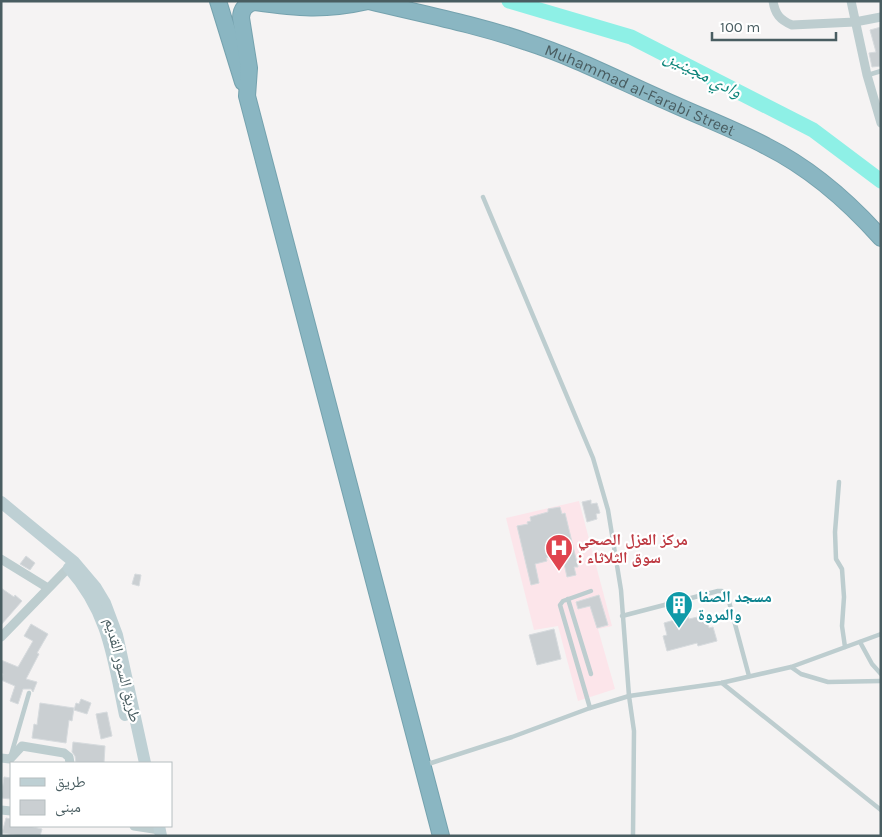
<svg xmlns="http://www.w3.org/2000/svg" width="882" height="837" font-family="Karla,'Noto Naskh Arabic',sans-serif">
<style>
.medical{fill:#fce5ea}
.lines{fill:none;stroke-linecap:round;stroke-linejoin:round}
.river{stroke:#8ef0e6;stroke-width:15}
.building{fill:#cacfd2;stroke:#d7dbde}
.highway-casing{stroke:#75a2ae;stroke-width:18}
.lane{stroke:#bdcdcf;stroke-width:4.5}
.street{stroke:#bdcdcf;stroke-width:9}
.secondary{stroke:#bed0d4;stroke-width:12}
.highway{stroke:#8ab6c2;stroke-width:16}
.labels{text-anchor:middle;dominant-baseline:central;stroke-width:4.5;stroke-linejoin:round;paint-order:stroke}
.street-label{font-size:16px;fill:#495d61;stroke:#fff}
.health-label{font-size:16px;font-weight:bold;fill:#be3a42;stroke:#fff;text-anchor:start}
.culture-label{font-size:16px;font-weight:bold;fill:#0d838f;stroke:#fff;text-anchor:start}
.water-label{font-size:18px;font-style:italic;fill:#0b8479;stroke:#fff}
</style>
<rect width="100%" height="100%" fill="#f5f3f3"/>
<path class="medical" d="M579,501L612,626L598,629L615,689L578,701L558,626L534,630L506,518Z"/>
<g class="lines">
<path class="river" d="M509,1L631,37L813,130L881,181"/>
</g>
<g class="building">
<path d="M881,27V66L872,67L869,53L876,52L870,30Z"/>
<path d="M591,500V504L597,503L600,513L596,514L597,519L587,522L582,502Z"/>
<path d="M560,507L562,514L565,513L578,567H574L576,575L567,577L562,554L546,558L547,561L535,564L539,583L531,585L517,526L528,524L527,522L531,521L530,517L548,512V509Z"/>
<path d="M26,556L35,563L30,570L20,564Z"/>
<path d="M135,574L141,575L139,586L132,584Z"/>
<path d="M1,588L14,597L15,595L22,601L1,625Z"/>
<path d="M599,595L608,625L597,628L590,606L578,609L576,602Z"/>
<path d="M706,615L709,628L713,627L717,641L698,646L697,643L667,651L663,636L667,635L664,623L688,616L689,619Z"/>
<path d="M31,624L48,634L37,653L39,654L26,679L37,682L33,692L31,689H23L18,704L10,701L15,686L1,680L3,674L1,673V660L18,667L33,641L24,636Z"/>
<path d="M554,629L561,659L537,665L529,635Z"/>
<path d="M81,699L91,703L87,714L74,710L76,703L79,704Z"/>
<path d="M40,703L74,708L72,721L69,720L66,743L32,738L34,724L37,725Z"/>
<path d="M107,712L112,736L101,739L96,714Z"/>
<path d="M73,742L105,746L104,763H76L75,756L72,752Z"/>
<path d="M4,777L11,778V799L1,798Z"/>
<path d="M6,818L11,819V826H29L42,829L40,836H21L2,833Z"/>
</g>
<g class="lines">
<defs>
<g id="highway">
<path d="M218,1L243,82"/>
<path d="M368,1C324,11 297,8 254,2C246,4 241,9 241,18L249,68L247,96L441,836"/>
<path id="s1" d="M369,1C422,14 475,24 527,42C577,58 624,83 673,104C704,118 736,130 766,146C810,168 848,201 881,238"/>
</g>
</defs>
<use href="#highway" class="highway-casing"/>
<g class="lane">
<path d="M868,75L881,71"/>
<path d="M483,197L593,458L608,510L621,590L629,696L634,731L633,836"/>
<path d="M839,482L835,532L836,559L842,569L844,597L842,626L845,647"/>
<path d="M568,599L591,674"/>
<path d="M622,616L718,591H722L728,598L749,676"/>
<path d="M860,642L872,664L881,674"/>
<path d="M791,667L801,674L828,682L881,681"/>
<path d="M722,683L881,810"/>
<path d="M590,708L560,605L563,601L591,591"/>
<path d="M11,755L29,693"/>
<path d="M425,765L512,737L590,708L629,696L721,683L791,667L881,634"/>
</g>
<g class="street">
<path d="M773,1C775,14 780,20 792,25L855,22L881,17"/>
<path d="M851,1L867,75L881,123"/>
<path d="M1,559L48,588"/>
<path d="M1,637L72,564"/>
<path d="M1,758L10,759L22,746L64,753L69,757L70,763"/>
<path d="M1,810L11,811"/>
<path d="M134,826L160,830"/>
</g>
<g class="secondary">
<path d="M1,502L74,562L96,588L105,603L117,635L145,763"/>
<path d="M69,568C109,613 113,658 125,715"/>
<path d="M159,826L161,836"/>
</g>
<use href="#highway" class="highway"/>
</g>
<defs>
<symbol id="hospital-pin" viewBox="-11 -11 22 30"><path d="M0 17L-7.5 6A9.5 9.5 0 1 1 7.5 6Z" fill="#e0444e" stroke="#fff"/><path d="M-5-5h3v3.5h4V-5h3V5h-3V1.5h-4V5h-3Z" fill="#fff"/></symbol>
<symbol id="building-pin" viewBox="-11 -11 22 30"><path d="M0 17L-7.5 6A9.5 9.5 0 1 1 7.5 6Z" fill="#0f9aa8" stroke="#fff"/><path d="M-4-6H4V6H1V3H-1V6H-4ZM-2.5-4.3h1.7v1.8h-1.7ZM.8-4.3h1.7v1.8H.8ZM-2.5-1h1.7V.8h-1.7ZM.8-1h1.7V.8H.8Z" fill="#fff"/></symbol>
</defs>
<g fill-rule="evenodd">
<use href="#hospital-pin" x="543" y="532" width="32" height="43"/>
<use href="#building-pin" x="663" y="589" width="32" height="43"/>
</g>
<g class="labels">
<g class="street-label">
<text stroke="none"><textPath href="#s1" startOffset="286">Muhammad al-Farabi Street</textPath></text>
<text transform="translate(123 670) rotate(76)">طريق السور القديم</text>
</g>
<g class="health-label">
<text x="578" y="539">مركز العزل الصحي<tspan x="578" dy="18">: سوق الثلاثاء</tspan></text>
</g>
<g class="culture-label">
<text x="698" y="596">مسجد الصفا<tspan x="698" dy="18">والمروة</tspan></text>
</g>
<g class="water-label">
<text transform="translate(703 74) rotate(27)">وادي مجينين</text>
</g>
</g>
<rect width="882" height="837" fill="none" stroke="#495d61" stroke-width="5"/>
<rect x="10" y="762" width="162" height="65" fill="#ffffff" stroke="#b6bec0"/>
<rect x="20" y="778" width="25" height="8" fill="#bed0d4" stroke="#b6bec0"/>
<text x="55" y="787" font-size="15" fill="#495d61">طريق</text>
<rect x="20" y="800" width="25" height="15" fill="#cacfd2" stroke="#b6bec0"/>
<text x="55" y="812" font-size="15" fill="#495d61">مبنى</text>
<path d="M712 32v8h124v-8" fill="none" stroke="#495d61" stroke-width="2.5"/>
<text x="720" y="32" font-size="15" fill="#495d61" stroke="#ffffff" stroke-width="4" paint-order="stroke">100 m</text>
</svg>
